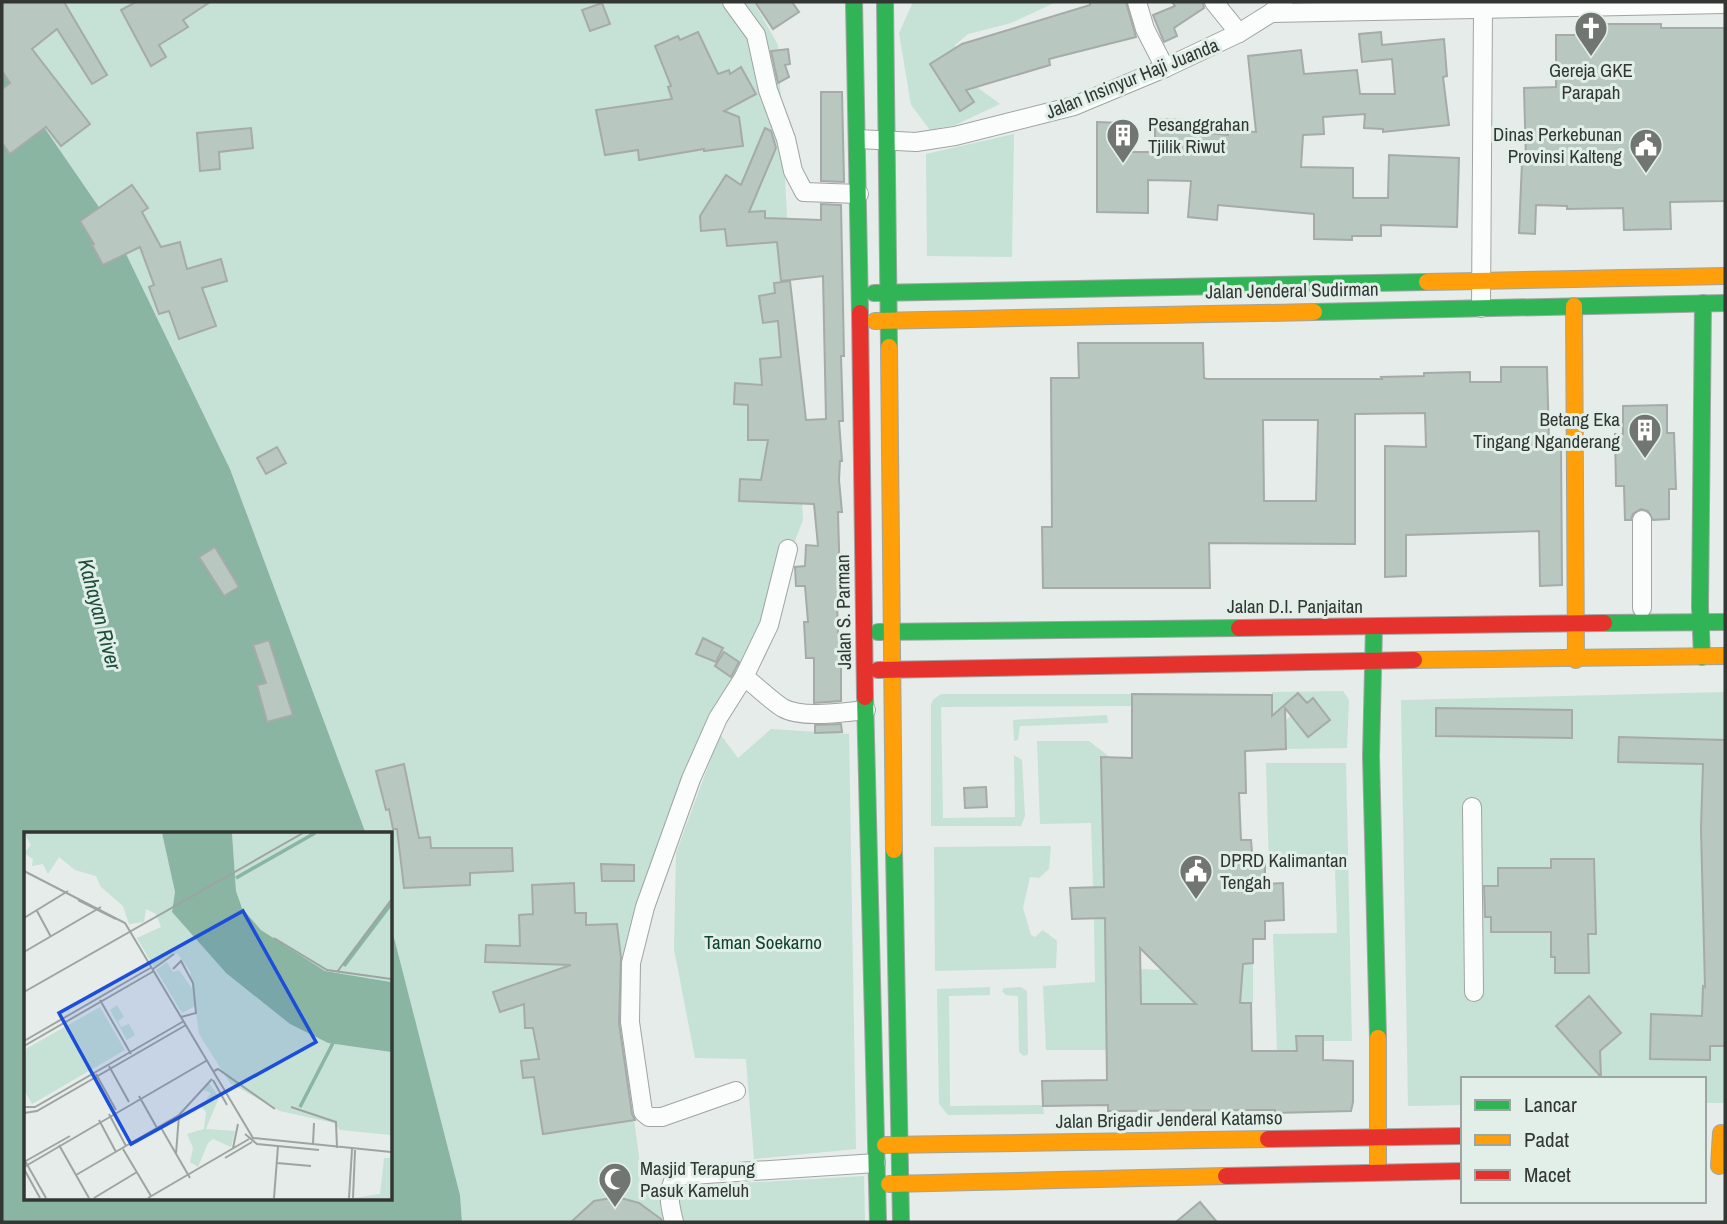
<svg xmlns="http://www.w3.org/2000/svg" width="1727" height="1224" font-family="'Archivo Narrow',sans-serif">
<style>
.green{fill:#c6e1d5}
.water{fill:#89b5a2}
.building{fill:#b8c7c0;stroke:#a6aba9;stroke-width:2;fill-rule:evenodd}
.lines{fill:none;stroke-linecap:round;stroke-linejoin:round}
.street-casing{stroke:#a0a5a3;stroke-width:20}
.fast-casing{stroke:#a0a5a3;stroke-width:18}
.slow-casing{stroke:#a0a5a3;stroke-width:18}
.jam-casing{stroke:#a0a5a3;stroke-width:18}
.street{stroke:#fbfcfc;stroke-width:18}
.fast{stroke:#30b455;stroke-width:16}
.slow{stroke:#ff9f0a;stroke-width:16}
.jam{stroke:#e5322d;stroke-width:16}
.labels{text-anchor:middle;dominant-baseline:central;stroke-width:6;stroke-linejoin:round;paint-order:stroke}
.poi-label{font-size:19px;fill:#323734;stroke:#e2efe9;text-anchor:start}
.street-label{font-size:19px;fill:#323734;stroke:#e2efe9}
.park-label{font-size:19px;fill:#114332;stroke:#e2efe9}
.water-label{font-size:21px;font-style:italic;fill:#1d4d3b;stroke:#e2efe9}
.inset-river{fill:none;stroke:#89b5a2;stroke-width:3.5}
.inset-road{fill:none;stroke:#9da4a1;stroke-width:2}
.view{fill:#1d4ed8;fill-opacity:0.15;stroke:#1d4ed8;stroke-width:3.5}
.inset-edge{fill:none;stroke:#323734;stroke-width:3.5}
</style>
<rect width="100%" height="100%" fill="#e5ece9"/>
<g class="green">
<path d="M2,2H754L778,45L803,520L766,615L648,870L618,1000L640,1164L639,1189L864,1176L865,1222H462L460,1195L390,922V834H366L230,469L114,229L2,66Z"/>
<path d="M913,2H1056L1011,23L968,34L955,45L970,82L1000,104L955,125L930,130L911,105L899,33Z"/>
<path d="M1014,134L1012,257L927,256L926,154Z"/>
<path d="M1343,691L1349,700L1347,748L1286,749L1285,721L1291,715L1308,737L1330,720L1313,699L1307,703L1298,693L1274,715L1272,734V692Z"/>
<path d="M1725,692V1103H1704V1079H1463V1105L1408,1106L1401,700Z"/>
<path d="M941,694H1132L1131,706L941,707L943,818L1015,817L1014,755L1022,760L1025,816L1021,826H931V704L934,699Z"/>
<path d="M1107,715L1108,723L1020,726L1018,740L1014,741L1013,720Z"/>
<path d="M771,729L849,734L856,1149L754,1159L746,1059L695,1058L674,949L676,853L720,734L738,758Z"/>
<path d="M1037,741H1089L1111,758L1104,887L1093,888L1091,823L1040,824Z"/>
<path d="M1266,763H1346L1352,1041H1323V1036H1297V1051H1277L1273,934L1337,933L1335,868L1269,869Z"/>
<path d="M1051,846L1049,869L1039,878L1030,877L1023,908L1031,935L1035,937L1043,930L1057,941L1056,968L935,971L934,847Z"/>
<path d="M1094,918H1105L1108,1050H1046L1043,986L1095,982Z"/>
<path d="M1253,963V1003L1157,1005L1142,1049L1140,969L1161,970L1177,985L1243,964Z"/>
<path d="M990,987V995L949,996L950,1106L1043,1105L1044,1114L948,1115L939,1104L937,989Z"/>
<path d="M1021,987L1027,991L1028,1054L1024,1056L1019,1052L1018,996L1006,995L1002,991L1004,988Z"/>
</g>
<path class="water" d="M2,66L114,229L230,469L366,834H26V1198H390V922L460,1195L462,1222H2Z"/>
<g class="building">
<path d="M2,2H64L107,75L92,84L57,29L32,49L90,124L61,146L46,127L10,154L2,143V89L10,83L2,71Z"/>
<path d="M136,2H210L183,20L188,27L159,45L166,57L151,66L121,10Z"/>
<path d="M755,2H792L799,12L773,29Z"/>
<path d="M1090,2H1126L1136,37L1049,59L1050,65L966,90L974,102L960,111L930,64L962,44L1090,5Z"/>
<path d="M1172,2H1203L1204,8L1174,28L1177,36L1164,42L1153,15L1175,6Z"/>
<path d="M602,3L610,24L590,31L582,10Z"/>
<path d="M1605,24H1661V28H1725V201L1670,202L1671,229L1624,230L1623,208L1567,209V206L1536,205L1535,234L1519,233L1522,162H1526L1524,88L1556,87V35H1605Z"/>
<path d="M698,32L718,74L729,70L730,74L741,67L756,94L724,111L739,117L743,146L704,151V149L639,160L638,150L605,155L596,110L672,99L668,87L671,86L655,46L678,36L680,40Z"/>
<path d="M1381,32L1382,45L1444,39L1447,76L1443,77L1449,125L1383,132V129L1364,128L1365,114L1323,117L1324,134L1303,135L1301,167L1353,168V198H1388L1389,155L1459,158L1457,227L1381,225V236H1352V240L1314,239V214L1218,205L1217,220L1188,217L1191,181L1148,180V213L1097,212V122L1122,123V152H1155V119L1186,120V130L1228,135V130L1256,132L1248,56L1301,50L1304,74L1357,70L1360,94H1395L1392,59L1362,62L1359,34Z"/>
<path d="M788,49L790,64L785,65L789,77L778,83L771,51Z"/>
<path d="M821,92H842L844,182L821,181Z"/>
<path d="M251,128L253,148L219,152L220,169L200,171L197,133Z"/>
<path d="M765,128L771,131L776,148L749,212L765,211V218L821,220V204L841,205L844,356H841L843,421H839L842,461H840L839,480L842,512H838L840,585H837L840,600L837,601L839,661H841V701L814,703V658H806L804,622H808L805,586H796L795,567L805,566L806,545L818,546L814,504L739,501L740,479L761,480L768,440H748V405L734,404L735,383L762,385L760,359L781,357L778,321L763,323L759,296L775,293L774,283L790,281L806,420L826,419L823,276L781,281L777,242L727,246L725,229L701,231L700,216L726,175L741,185Z"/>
<path d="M132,185L148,208L142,212L161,247L180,242L187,269L221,259L227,281L202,288L216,326L179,339L169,311L159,314L149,287L154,285L140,247L103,265L92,245L94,244L80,221Z"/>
<path d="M1078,343H1203L1204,378L1207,379H1382L1381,377L1424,376V373L1470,372V382H1501V367H1547L1549,442H1561L1562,585L1540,586L1539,531L1406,535V576L1385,577V446L1426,447L1425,413L1355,414V544L1209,543L1210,588H1043L1042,527H1052L1051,378H1079ZM1263,420H1318L1316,501H1264Z"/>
<path d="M1667,405V433H1674L1676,489H1669V519L1653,520L1648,511L1641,509L1633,514L1631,520H1625L1624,486H1616L1615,434H1623V406Z"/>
<path d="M277,447L286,463L266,474L257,458Z"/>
<path d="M215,547L239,587L224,596L199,557Z"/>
<path d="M703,638L723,648L716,662L696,654Z"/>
<path d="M269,640L293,715L267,722L257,685L266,683L253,645Z"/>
<path d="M724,652L739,662L731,677L715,666Z"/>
<path d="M1298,693L1307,703L1313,698L1330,720L1308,737L1285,708L1286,749L1245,751L1246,793H1239L1241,840H1251L1253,864L1265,863V884L1283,883L1284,920L1265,921V939H1253V963L1243,964L1240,1003H1251L1252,1051H1297L1296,1036H1323V1060L1353,1061V1102L1351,1111L1275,1113V1110L1108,1111V1105L1043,1106L1042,1081L1107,1080L1105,918L1072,919L1070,888L1104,887L1101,757L1132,758V694L1272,695V716ZM1140,948L1196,1004H1141Z"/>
<path d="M1436,708L1572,710V738L1436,736Z"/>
<path d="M841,724L842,732L815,733V725Z"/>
<path d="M1619,737L1725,740V1046H1710V1060L1650,1059L1651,1014L1702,1016L1703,986L1705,987L1701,829L1703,764L1618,762Z"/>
<path d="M404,764L419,838L430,837L431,848H512L513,871L470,873V885L404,888L397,829H393L389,809L386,810L376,771Z"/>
<path d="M986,787L987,807L965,808L964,788Z"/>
<path d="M1551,859H1594L1596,934H1588L1589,973H1555V957H1551V932H1491V917H1485L1484,886H1498V868H1551Z"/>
<path d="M601,864L634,865V881H602Z"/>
<path d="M574,883L575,913H586V925L617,924L621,958L619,1023L632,1114L635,1120L543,1134L534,1077L523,1078L521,1061L539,1059L533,1028H525L524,1004L500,1012L493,992L571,965L485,962L486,945L520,946L519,915L533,914L532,885Z"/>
<path d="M1589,996L1621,1033L1600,1051L1601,1077L1556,1026Z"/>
<path d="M617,1197L639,1203L661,1219L662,1222H571L594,1201Z"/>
<path d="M1200,1202L1217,1222H1176Z"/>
</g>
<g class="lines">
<defs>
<g id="street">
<path d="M732,2L756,35L768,90L786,139L793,171L804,192L859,194"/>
<path d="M1137,2L1145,29L1165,68"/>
<path d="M1214,2L1239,33"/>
<path d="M1271,13L1725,4"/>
<path d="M858,139L916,142L955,136L1074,106L1165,68L1239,33L1271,13L1283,2"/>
<path d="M1481,308L1483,8"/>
<path d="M1642,520V608"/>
<path d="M744,677L769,625L788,549"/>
<path d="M1472,807L1474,992"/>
<path d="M736,1091L662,1117H649L643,1112L630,1022L631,963L645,907L691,779L718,718L744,677C757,686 770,700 783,708C802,719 844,712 866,710"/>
<path d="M674,1222C670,1206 666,1191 676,1176L876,1163"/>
</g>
<g id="fast">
<path d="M854,2L860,313"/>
<path d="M885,2L889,347"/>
<path d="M874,293L1427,282"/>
<path d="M1314,312L1725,303"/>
<path d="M1604,623L1725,622"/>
<path d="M1374,627L1371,756L1378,1038"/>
<path d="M878,632L1239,628"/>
<path d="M1702,657L1700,607L1703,303"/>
<path d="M865,697L878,1222"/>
<path d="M894,850L901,1222"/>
</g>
<g id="slow">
<path d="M1427,282L1725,276"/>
<path d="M1574,306L1576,660"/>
<path d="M875,321L1314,312"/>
<path d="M889,347L894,850"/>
<path d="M1414,660L1725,656"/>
<path d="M1378,1038V1171"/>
<path d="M885,1145L1268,1139"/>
<path d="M1719,1166L1721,1133"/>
<path d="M889,1184L1226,1176"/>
</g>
<g id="jam">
<path d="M860,313L865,697"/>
<path d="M1239,628L1604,623"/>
<path d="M878,670L1414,660"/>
<path d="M1268,1139L1463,1136"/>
<path d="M1226,1176L1463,1171"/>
</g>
</defs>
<use href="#street" class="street-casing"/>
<use href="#fast" class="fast-casing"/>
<use href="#slow" class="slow-casing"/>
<use href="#jam" class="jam-casing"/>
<use href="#street" class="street"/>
<use href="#fast" class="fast"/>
<use href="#slow" class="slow"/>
<use href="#jam" class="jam"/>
</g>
<defs>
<symbol id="church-pin" viewBox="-11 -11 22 30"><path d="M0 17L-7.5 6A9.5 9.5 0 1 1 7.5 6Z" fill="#717673" stroke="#e2efe9"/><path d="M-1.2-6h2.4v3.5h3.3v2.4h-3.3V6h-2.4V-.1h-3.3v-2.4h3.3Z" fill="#fff"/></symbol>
<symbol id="building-pin" viewBox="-11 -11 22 30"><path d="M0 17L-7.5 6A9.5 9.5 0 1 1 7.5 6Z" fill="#717673" stroke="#e2efe9"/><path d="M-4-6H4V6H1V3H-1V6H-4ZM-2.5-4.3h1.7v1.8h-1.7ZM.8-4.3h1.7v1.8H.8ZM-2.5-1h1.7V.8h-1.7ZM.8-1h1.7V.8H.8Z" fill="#fff"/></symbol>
<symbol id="civic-pin" viewBox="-11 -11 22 30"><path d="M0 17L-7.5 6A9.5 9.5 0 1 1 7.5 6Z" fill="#717673" stroke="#e2efe9"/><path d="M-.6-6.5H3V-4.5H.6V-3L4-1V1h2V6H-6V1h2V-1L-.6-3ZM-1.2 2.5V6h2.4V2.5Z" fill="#fff"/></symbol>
<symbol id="mosque-pin" viewBox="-11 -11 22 30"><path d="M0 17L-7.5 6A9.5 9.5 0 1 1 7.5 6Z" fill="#717673" stroke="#e2efe9"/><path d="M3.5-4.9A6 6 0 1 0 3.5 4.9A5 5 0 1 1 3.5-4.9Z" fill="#fff"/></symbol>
</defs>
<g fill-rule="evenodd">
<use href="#church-pin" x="1572" y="9" width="38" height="52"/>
<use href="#building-pin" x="1104" y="116" width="38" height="52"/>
<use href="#civic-pin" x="1627" y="126" width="38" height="52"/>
<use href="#building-pin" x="1626" y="411" width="38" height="52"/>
<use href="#civic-pin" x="1177" y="852" width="38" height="52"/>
<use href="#mosque-pin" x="596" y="1160" width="38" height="52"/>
</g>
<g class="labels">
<g class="poi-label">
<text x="1591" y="70" text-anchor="middle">Gereja GKE<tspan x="1591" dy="22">Parapah</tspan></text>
<text x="1148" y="124">Pesanggrahan<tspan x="1148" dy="22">Tjilik Riwut</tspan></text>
<text x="1622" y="134" text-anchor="end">Dinas Perkebunan<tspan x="1622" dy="22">Provinsi Kalteng</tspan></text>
<text x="1620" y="419" text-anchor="end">Betang Eka<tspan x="1620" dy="22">Tingang Nganderang</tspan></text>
<text x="1220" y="860">DPRD Kalimantan<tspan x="1220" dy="22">Tengah</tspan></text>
<text x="640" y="1168">Masjid Terapung<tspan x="640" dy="22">Pasuk Kameluh</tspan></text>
</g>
<g class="street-label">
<text transform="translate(1132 78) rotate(-22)">Jalan Insinyur Haji Juanda</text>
<text transform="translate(1292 290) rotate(-1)">Jalan Jenderal Sudirman</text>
<text x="1295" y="606">Jalan D.I. Panjaitan</text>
<text transform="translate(843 612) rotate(-91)">Jalan S. Parman</text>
<text transform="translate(1169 1119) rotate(-1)">Jalan Brigadir Jenderal Katamso</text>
</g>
<g class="park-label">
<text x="763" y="942">Taman Soekarno</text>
</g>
<g class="water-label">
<text transform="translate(100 614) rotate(75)">Kahayan River</text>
</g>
</g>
<g transform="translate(24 832)">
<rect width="368" height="368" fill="#e5ece9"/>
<path d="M0,1H138L151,60L148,80L202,141L266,192L304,211L367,220V303L316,298L310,291L256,279L206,251L175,202L166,139L153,121L130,135L113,106L137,95L132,82L122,77L120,90L105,92L99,74L77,55L72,44L51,38L35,25L24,42L19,32L8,34L9,27L0,21L7,13ZM208,1H367V150L301,139L237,98L218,76L212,59ZM143,130L149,140L155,138L169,158L171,174L158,181L132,138ZM93,173L100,185L94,189L97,195L105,192L111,203L103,208L86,178ZM76,175L101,218L8,272L0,258V218ZM185,251L195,265L182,297L211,299L207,315L189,307L184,311L174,335L166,330L169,316L163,302L180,297L182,280L177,275L187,261L179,258ZM360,326H367V366H330L356,362Z" fill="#c6e1d5"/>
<path d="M138,1H208L212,59L218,76L237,98L301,139L367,150V220L304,211L266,192L202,141L148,80L151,60Z" fill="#89b5a2"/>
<path class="inset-river" d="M212,46L291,1M320,134L367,72M276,275L309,211"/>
<path class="inset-road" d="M0,39L101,91L229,306L367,320M54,68L92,87M13,79L27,105M0,86L44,59M250,106L303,138L367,147M0,120L77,75M129,137L150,122M149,137L157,129L169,151L172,181L157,185M313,140L367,68M0,160L279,1M76,168L107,222M0,209L128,135M0,214L130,139M85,234L105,270M190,239L194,237L251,277M72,242L92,278M189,248L203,273M115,264L133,296M0,275H11L160,189M267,275L312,290L313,316M0,281L13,279L162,193M85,282L102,314M75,288L92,320M136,294L166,346M221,302L233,312L295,318M289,312L290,291M35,313L65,366M209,316L214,292M99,317L127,364M152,322L155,283L188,247M201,326L228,310M0,327L22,366M0,330L46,304M253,331L287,334M0,335L182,229M0,337L16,366M52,343L155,283M70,366L113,340M124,366L225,307M250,366L254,314M325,366L328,317M329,366L331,318"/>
<path class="view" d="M219,79L292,210L107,312L35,181Z"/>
<rect width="368" height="368" class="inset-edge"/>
</g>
<rect width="1727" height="1224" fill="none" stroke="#323734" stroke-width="7"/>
<rect x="1461" y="1077" width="245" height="126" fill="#e2efe9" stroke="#9ca5a1" stroke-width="2"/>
<rect x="1475" y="1100" width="35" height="10" fill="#30b455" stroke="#9ca5a1" stroke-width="2"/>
<text x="1524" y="1112" font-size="21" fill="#323734">Lancar</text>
<rect x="1475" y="1135" width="35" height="10" fill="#ff9f0a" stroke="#9ca5a1" stroke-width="2"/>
<text x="1524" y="1147" font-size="21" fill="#323734">Padat</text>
<rect x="1475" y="1170" width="35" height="10" fill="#e5322d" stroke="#9ca5a1" stroke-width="2"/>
<text x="1524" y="1182" font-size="21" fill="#323734">Macet</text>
</svg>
